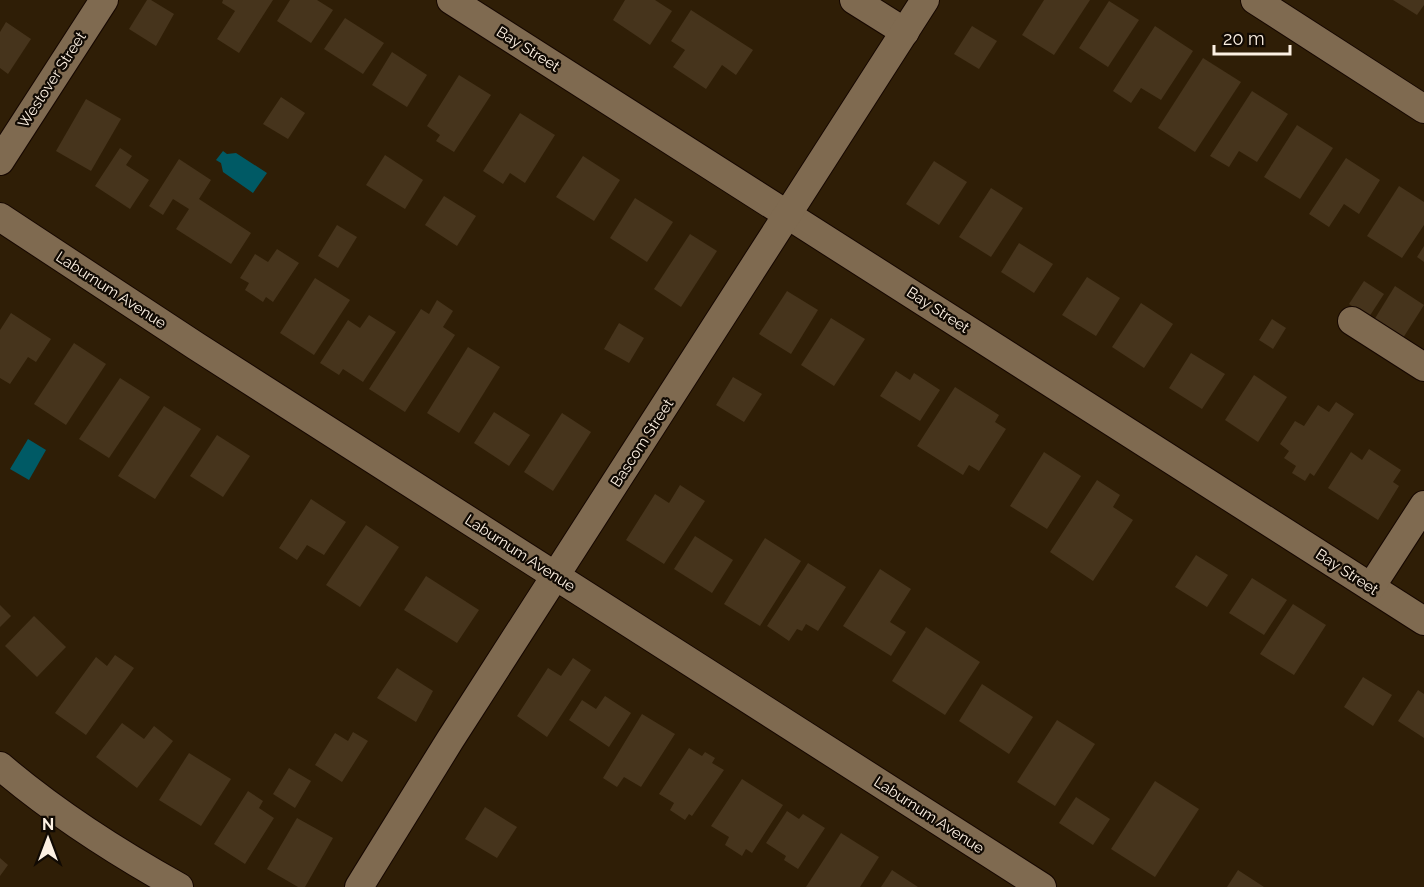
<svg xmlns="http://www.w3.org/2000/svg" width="1424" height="887" font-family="Raleway,sans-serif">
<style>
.water{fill:#005a65}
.building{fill:#46341c}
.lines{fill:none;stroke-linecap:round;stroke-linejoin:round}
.minor-casing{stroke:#160700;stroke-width:30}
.minor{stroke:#7f6a50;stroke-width:28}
.labels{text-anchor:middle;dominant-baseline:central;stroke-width:4.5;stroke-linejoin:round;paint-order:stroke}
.street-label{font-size:15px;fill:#fdf1e3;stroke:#110a03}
</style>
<rect width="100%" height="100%" fill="#2f1e06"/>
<g class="water">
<path d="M223,151L227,154L236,153L267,173L253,193L223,172L221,163L216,160Z"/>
<path d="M28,439L46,450L29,480L10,469Z"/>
</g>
<g class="building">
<path d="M147,0H151L174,14L156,46L129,29Z"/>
<path d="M223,0H273L239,53L217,39L235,11L222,3Z"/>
<path d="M290,0H317L333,10L311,43L277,21Z"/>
<path d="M625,0H655L672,11L650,45L613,20Z"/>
<path d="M1044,0H1090L1054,55L1022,35Z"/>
<path d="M1393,0H1424V5L1417,15Z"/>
<path d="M1109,1L1139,20L1108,67L1079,48Z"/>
<path d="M691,10L753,50L736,75L722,65L706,89L673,67L685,50L671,41Z"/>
<path d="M345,18L384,43L363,74L324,49Z"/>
<path d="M6,22L31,39L8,74L0,68V32Z"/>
<path d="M972,26L997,41L979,69L954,54Z"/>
<path d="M1155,26L1193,51L1161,100L1141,88L1131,103L1113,91Z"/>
<path d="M392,52L427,75L407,107L372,85Z"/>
<path d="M1203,58L1241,82L1195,152L1158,128Z"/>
<path d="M459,75L491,95L454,152L436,141L440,135L427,126Z"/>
<path d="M1252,91L1288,114L1257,162L1239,151L1229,167L1210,156Z"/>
<path d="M281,97L305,113L288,139L263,124Z"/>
<path d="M86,99L121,119L91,171L56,151Z"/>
<path d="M520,113L555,135L525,183L510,173L503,184L483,171Z"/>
<path d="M1297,125L1333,148L1300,199L1264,177Z"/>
<path d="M120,148L132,156L126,165L149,180L130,209L95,186Z"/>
<path d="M385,155L423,180L405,209L366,185Z"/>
<path d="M583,156L620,180L594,221L556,197Z"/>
<path d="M1346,158L1380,180L1359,214L1344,204L1329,227L1309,214Z"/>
<path d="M179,159L211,180L199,199L251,233L231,264L176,229L189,209L173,199L163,215L149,206Z"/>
<path d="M934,161L967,182L939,225L906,204Z"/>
<path d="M1399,186L1424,202V225L1402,258L1367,236Z"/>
<path d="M991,188L1023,208L991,257L959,237Z"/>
<path d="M444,196L476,216L457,246L425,225Z"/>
<path d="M635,198L673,222L647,262L610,238Z"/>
<path d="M337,225L357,237L338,268L318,256Z"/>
<path d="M690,234L717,251L681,307L654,289Z"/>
<path d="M1019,243L1053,264L1034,293L1001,272Z"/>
<path d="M1424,246V262L1417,257Z"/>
<path d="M277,249L299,263L273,302L266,297L263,302L245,290L249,283L240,278L255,254L268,262Z"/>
<path d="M1087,277L1120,298L1096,336L1062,315Z"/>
<path d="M315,278L350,300L314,355L280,333Z"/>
<path d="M1364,281L1384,294L1369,317L1349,304Z"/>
<path d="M1395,286L1424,305L1403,338L1374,320Z"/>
<path d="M787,291L818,310L791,354L759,334Z"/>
<path d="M437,300L453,311L443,327L455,335L405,412L369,389L421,309L429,314Z"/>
<path d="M1141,303L1173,324L1144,368L1112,347Z"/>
<path d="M11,313L51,339L36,362L28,357L10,384L0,378V330Z"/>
<path d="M369,315L396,332L363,382L343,369L339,375L320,363L348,320L360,328Z"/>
<path d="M831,318L865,339L834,386L801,365Z"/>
<path d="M1272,319L1286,328L1273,349L1259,340Z"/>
<path d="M619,323L644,338L629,363L604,349Z"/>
<path d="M74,343L106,364L66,425L34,404Z"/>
<path d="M468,347L500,367L459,433L427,413Z"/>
<path d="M1191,353L1225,374L1202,409L1169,388Z"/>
<path d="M896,371L910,380L914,373L940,390L920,421L880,396Z"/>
<path d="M1254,375L1287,397L1258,442L1225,420Z"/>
<path d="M733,377L762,394L744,422L716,405Z"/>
<path d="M120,378L150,397L109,458L79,439Z"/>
<path d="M955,387L999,415L995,422L1006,429L979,471L969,465L963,475L917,446Z"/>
<path d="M1336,402L1354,414L1314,476L1310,473L1305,481L1292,473L1296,466L1284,458L1289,451L1280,444L1295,421L1304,426L1318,405L1329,412Z"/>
<path d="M164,406L201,429L155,499L118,476Z"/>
<path d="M494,412L530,435L509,466L474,443Z"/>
<path d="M562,413L591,432L553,491L524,472Z"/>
<path d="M217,435L250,456L223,497L190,476Z"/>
<path d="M1369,449L1401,470L1393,482L1399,486L1378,520L1328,488L1351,452L1362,460Z"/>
<path d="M1044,452L1081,476L1047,529L1010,506Z"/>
<path d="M1097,480L1120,495L1113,507L1133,520L1093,581L1050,552Z"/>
<path d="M680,485L705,501L664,564L626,540L655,494L669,503Z"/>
<path d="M311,499L346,522L324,555L307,545L297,560L279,548Z"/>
<path d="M366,525L399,547L360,607L326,585Z"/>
<path d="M695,536L733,560L712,593L674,569Z"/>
<path d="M765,538L801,561L760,626L724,604Z"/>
<path d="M1196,555L1228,575L1207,607L1175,587Z"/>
<path d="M808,563L846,587L818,631L806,624L802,631L797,629L789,641L767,626Z"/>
<path d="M880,569L911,589L890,622L906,632L891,656L843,626Z"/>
<path d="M426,576L479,610L457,643L404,610Z"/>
<path d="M1252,578L1287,600L1264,635L1229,613Z"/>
<path d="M1293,604L1326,625L1294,675L1260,654Z"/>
<path d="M0,605L11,616L0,627Z"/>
<path d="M34,616L66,647L37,677L5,646Z"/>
<path d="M926,627L980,662L945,715L892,681Z"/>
<path d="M115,655L134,668L86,735L55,713L96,657L107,666Z"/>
<path d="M573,658L591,670L547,737L517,716L548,668L561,676Z"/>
<path d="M397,668L433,691L416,722L377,698Z"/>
<path d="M1363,677L1392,695L1373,726L1344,707Z"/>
<path d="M982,684L1033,717L1009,754L959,721Z"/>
<path d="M1418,690L1424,694V738L1398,721Z"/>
<path d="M605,696L631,713L609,747L569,720L582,700L596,709Z"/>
<path d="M642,714L675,734L641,787L624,777L617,787L603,778Z"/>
<path d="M1057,720L1095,744L1055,806L1017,782Z"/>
<path d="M122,723L144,739L154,726L173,741L137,788L96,757Z"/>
<path d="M353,732L368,741L342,782L315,765L335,733L348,741Z"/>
<path d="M689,748L702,756L705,752L715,758L712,763L724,770L692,816L689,814L685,820L670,810L674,803L659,794Z"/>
<path d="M189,753L231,779L201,826L159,800Z"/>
<path d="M289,768L311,781L295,808L273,794Z"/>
<path d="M742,779L783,805L752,853L746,849L742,856L725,845L729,837L711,826Z"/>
<path d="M1155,781L1199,809L1155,877L1111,849Z"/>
<path d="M248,791L263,801L259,808L274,818L245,864L214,844Z"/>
<path d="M1076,797L1110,819L1093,845L1059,823Z"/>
<path d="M485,807L517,827L497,858L465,839Z"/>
<path d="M787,811L799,819L803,814L825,828L798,869L784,860L786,856L766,843Z"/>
<path d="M297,818L333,838L305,887H298L267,869Z"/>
<path d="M841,833L879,857L860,887H806Z"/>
<path d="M0,858L8,865L0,876Z"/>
<path d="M892,870L918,887H881Z"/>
<path d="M1238,870L1264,887H1227Z"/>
</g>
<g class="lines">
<defs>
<g id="minor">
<path d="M451,0L1424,621"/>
<path d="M854,0L905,32"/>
<path d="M1255,0L1424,109"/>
<path d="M0,161L104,0"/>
<path d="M0,217L196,346L1042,887"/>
<path d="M1352,321L1424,367"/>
<path d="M1371,587L1424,505"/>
<path d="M0,766C54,812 116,852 179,887"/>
<path d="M359,887L450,740L925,0"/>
</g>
</defs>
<use href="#minor" class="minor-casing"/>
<use href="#minor" class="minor"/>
</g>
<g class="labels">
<g class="street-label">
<text transform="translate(528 49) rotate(32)">Bay Street</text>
<text transform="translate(52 80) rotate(-57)">Westover Street</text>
<text transform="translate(111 290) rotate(33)">Laburnum Avenue</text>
<text transform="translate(938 310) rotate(33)">Bay Street</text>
<text transform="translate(642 443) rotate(-57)">Bascom Street</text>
<text transform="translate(520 553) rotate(33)">Laburnum Avenue</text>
<text transform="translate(1347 572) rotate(33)">Bay Street</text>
<text transform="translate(929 815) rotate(33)">Laburnum Avenue</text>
</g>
</g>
<g transform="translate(48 839)" stroke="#110a03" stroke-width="4.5" paint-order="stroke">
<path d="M0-4.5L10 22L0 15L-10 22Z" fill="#fdf1e3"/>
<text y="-9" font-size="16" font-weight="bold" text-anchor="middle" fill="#fdf1e3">N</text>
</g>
<path d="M1214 45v9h76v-9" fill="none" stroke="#fdf1e3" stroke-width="3"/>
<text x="1223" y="45" font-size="18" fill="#fdf1e3" stroke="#110a03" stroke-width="4.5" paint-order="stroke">20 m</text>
</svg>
